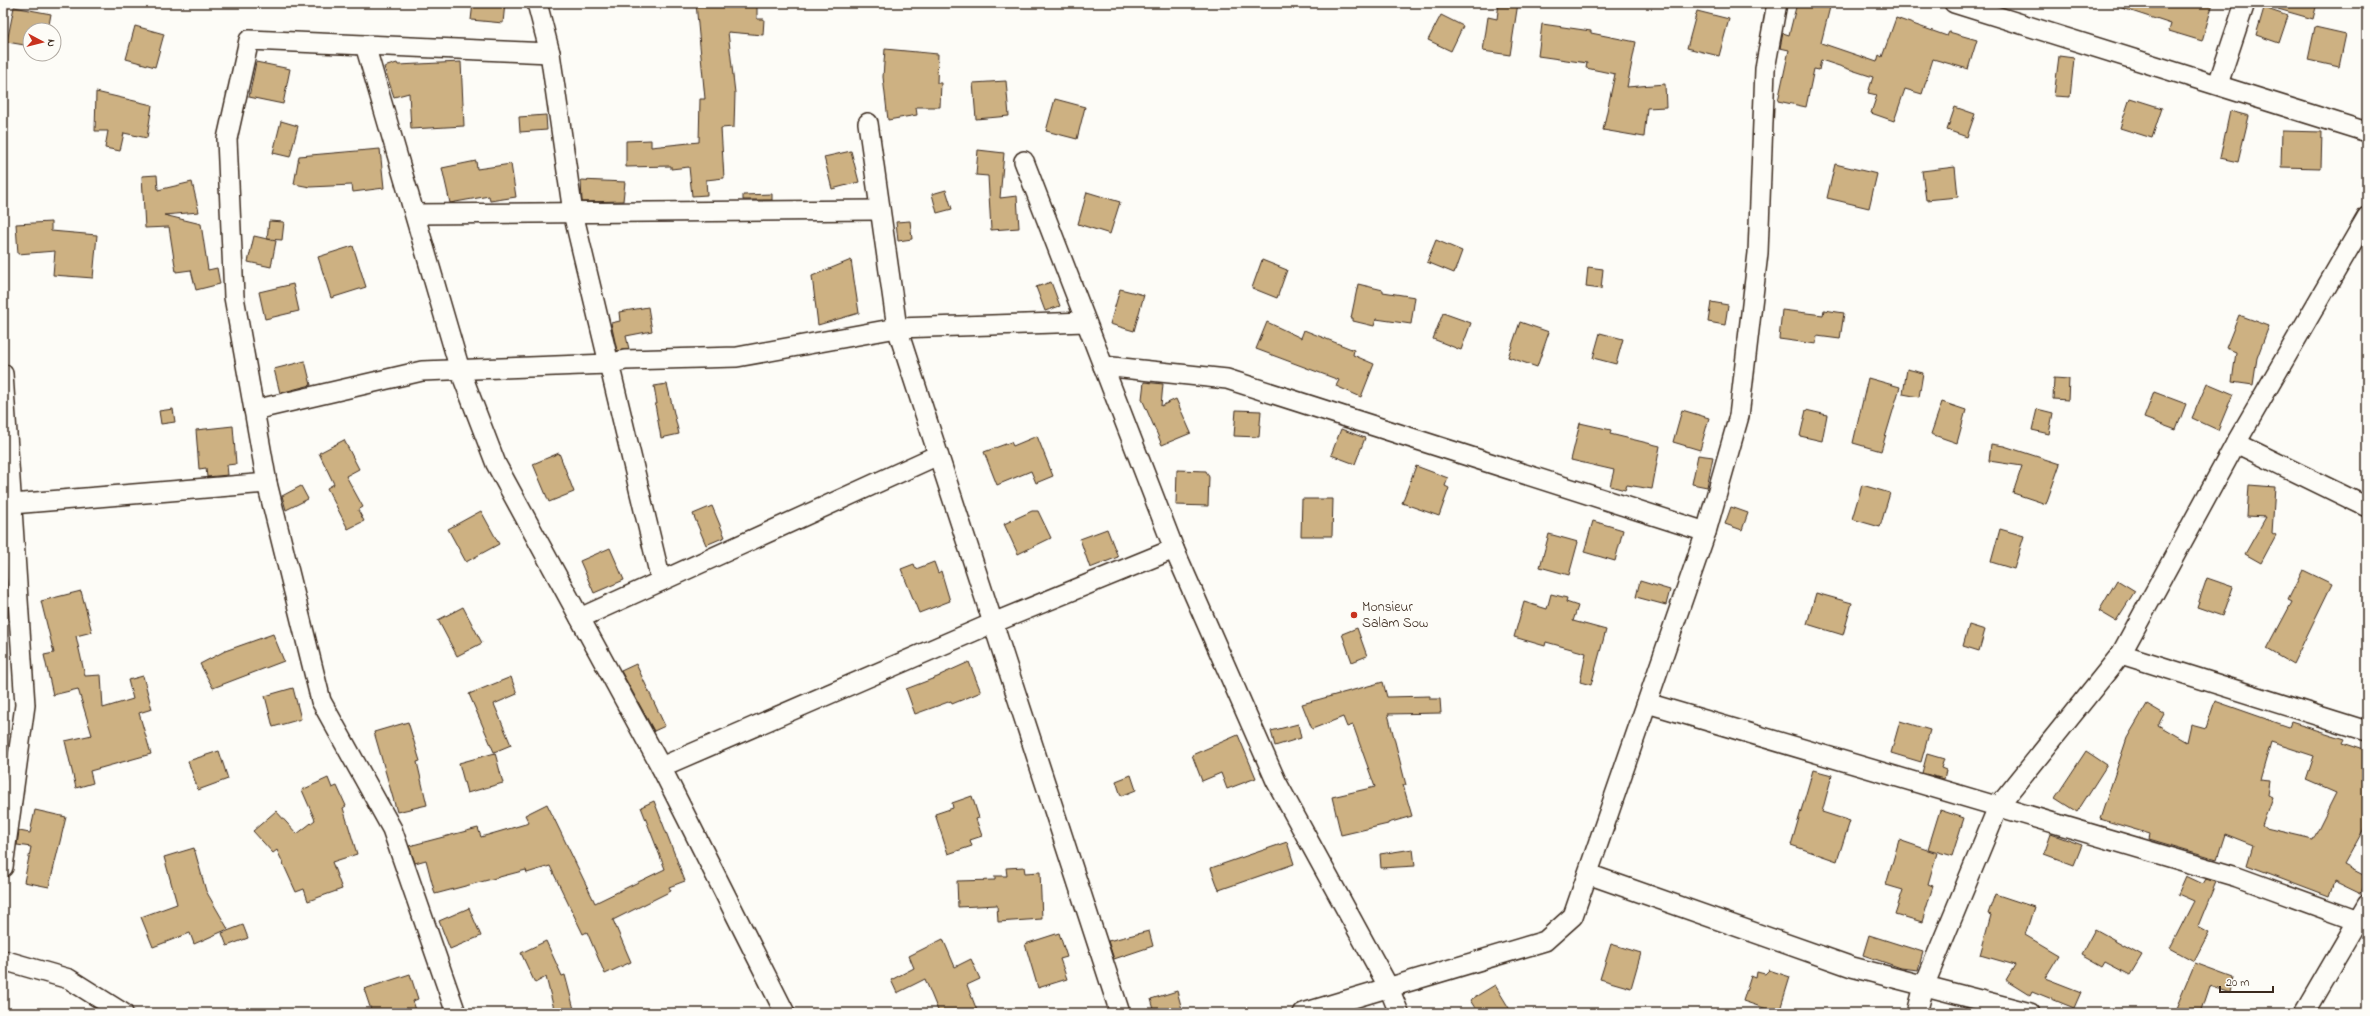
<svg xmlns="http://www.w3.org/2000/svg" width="2370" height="1016" font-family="'Indie Flower',sans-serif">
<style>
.building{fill:#cdb182;stroke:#3b2a1e;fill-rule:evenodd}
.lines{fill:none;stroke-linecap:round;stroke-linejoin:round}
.minor-casing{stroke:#3b2a1e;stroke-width:22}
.minor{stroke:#fdfcf7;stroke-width:19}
.poi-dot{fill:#c8321e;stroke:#fdfcf7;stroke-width:1.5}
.labels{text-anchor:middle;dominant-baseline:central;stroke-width:3;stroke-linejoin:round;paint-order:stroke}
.poi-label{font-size:14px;fill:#3b2a1e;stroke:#fdfcf7;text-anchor:start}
</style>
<rect width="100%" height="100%" fill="#fdfcf7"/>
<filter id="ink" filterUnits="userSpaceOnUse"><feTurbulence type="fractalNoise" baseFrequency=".025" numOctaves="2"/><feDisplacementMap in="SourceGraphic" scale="8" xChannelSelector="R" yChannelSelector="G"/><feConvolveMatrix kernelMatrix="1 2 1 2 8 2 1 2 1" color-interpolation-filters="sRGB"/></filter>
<g filter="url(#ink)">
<g class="building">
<path d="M473,3H505L503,23L471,20Z"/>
<path d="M696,3H757V19H764L763,35L728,32L735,93L734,127L721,128L724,178L706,180L707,195L692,196L689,167L671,169V166L626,167V141L651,140V147L699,142L700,99H705Z"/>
<path d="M1499,3H1518L1510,55L1483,51L1488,17L1497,19Z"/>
<path d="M1797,3H1831L1821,43L1877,62L1879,55L1882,57L1896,18L1947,36L1949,32L1977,40L1968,69L1933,59L1922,94L1905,89L1894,121L1871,113L1877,95L1868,93L1873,77L1821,60L1819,70L1814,69L1806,107L1778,101L1789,50L1780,48L1783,33L1789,35Z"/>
<path d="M2116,3H2213L2202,41L2169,31L2171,24L2116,6Z"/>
<path d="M2272,3H2317L2313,19L2271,7Z"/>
<path d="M14,7L51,14L48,30H30V46L7,42Z"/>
<path d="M2264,8L2288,16L2279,43L2256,35Z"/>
<path d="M1697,11L1729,19L1719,56L1687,48Z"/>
<path d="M1441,15L1463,26L1451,51L1428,40Z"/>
<path d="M1542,24L1591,31V33L1636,42L1627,87L1665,84L1666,107L1647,108L1644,137L1603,130L1615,74L1586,68L1587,63L1538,56Z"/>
<path d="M135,26L164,34L155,67L126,59Z"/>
<path d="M2315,27L2346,34L2339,67L2308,60Z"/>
<path d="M885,49L938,54L937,83H941L940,107H916L917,115L888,120L883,77Z"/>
<path d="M2059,56L2074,58L2070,97L2054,96Z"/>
<path d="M256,62L290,69L283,104L249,97Z"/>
<path d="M461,62L464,126L411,129L409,93L394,97L384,67L397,63L398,65Z"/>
<path d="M1006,81L1009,116L976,119L973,83Z"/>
<path d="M96,92L152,105L147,138L124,133L120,151L105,148L108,131H95Z"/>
<path d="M2130,98L2162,108L2152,138L2120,128Z"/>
<path d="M1055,99L1085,107L1077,139L1046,131Z"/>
<path d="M1955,107L1975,114L1967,137L1947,130Z"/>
<path d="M2230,111L2249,116L2238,162L2220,158Z"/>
<path d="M546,115L547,130L520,132L519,117Z"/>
<path d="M281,121L298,126L290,157L273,153Z"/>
<path d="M2282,131L2322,132L2321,168L2281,167Z"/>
<path d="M380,149L384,188L353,192L352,185L310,187L294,184L299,156Z"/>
<path d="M978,150L1004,153L1000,198L1017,196L1019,228L991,230L988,176L976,175Z"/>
<path d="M851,151L859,182L832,189L824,157Z"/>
<path d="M476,161L477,169L511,164L516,197L490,201L489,196L450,203L442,168Z"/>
<path d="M1835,164L1877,174L1869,208L1827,198Z"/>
<path d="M1955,167L1958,197L1926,200L1922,171Z"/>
<path d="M157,175L158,190L192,182L199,212L164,215L201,224L208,270L217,268L220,284L196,290L191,270L176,272L169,227L145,228L142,176Z"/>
<path d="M581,180L625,182L623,201L582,202Z"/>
<path d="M946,190L952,209L937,213L932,194Z"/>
<path d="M1087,192L1120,202L1110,234L1078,224Z"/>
<path d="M772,194V200H743V195Z"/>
<path d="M269,221L284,222L282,240L267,239Z"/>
<path d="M910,221L912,239L898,241L896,222Z"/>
<path d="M51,222V231L97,235L93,278L53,275L55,251L18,254L16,224Z"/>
<path d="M254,236L276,241L271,267L248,262Z"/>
<path d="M1436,240L1462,251L1454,273L1427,262Z"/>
<path d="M353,246L366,287L331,298L318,257Z"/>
<path d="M851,260L859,313L818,325L812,276Z"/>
<path d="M1262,260L1287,270L1277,298L1252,288Z"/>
<path d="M1588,267L1603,269L1601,289L1586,287Z"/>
<path d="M1051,282L1060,306L1045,311L1036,287Z"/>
<path d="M293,284L299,311L265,319L259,292Z"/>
<path d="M1358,284L1383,290V292L1415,297L1411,324L1376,319L1374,326L1353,321V318H1351Z"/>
<path d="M1120,289L1144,295L1134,331L1110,324Z"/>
<path d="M1711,302L1728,305L1725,325L1708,322Z"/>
<path d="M648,307L652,331L626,336L629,349L617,351L611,323L620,321L619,312Z"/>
<path d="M1782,310L1823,315L1824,310L1844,313L1840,339L1817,336L1816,344L1779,339Z"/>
<path d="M1443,313L1471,323L1461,350L1433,339Z"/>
<path d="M2239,315L2269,326L2257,358L2253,385L2232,382L2236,352L2226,348Z"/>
<path d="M1267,322L1301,338L1304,330L1354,350L1353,355L1374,364L1361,397L1336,386L1339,380L1256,349Z"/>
<path d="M1520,322L1549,332L1537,367L1508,357Z"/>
<path d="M1600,333L1623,339L1616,364L1593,358Z"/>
<path d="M305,361L311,385L280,393L274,369Z"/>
<path d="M1907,369L1923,373L1919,397L1903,394Z"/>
<path d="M1868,378L1900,387L1881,451L1853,443Z"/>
<path d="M2054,378L2069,379L2068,400L2053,399Z"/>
<path d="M1144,382L1163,384L1161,406L1176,399L1191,433L1162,445L1142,399Z"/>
<path d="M2207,383L2233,394L2218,430L2192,418Z"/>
<path d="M667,384L679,434L661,438L655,404H657L654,386Z"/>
<path d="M2154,392L2186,404L2176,430L2144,418Z"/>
<path d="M1942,402L1966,410L1957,443L1931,434Z"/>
<path d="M173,409L175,422L161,424L159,411Z"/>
<path d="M2037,409L2053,413L2049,434L2032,430Z"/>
<path d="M1236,410L1261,411L1259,437L1234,436Z"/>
<path d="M1682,410L1709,418L1700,450L1673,442Z"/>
<path d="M1806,410L1827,415L1822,441L1800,436Z"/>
<path d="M1580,423L1611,430L1610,434L1660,446L1652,489L1627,485L1625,490L1610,486L1614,470L1571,460Z"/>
<path d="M233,426L236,464L227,465L228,475L207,477L206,468L199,469L196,430Z"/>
<path d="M1341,429L1365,438L1355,464L1331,455Z"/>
<path d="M1037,436L1053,476L1036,483L1031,471L997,485L984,452L1011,442L1013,446Z"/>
<path d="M344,440L359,469L346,476L363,507L358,510L364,521L348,529L327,488L334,484L319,453Z"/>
<path d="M1991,444L2004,446L2060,464L2046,504L2013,493L2022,466L1989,461Z"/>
<path d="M559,453L574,492L549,502L533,464Z"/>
<path d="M1698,455L1713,457L1707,487L1692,484Z"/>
<path d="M1416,466L1448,478L1445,486L1449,488L1439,516L1402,503Z"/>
<path d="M1177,470L1206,471L1209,477L1208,506L1176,505Z"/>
<path d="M1862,485L1890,493L1880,527L1852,519Z"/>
<path d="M2249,485L2275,487L2272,533L2276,535L2261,563L2245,554L2266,517L2247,516Z"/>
<path d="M301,486L308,499L286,510L282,496Z"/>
<path d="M1302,499H1333L1332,536H1301Z"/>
<path d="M712,506L725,537L706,545L693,514Z"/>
<path d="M1731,507L1748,513L1742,530L1725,524Z"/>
<path d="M481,511L499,544L466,562L448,529Z"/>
<path d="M1032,511H1038L1051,538L1018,554L1004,524Z"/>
<path d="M1593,521L1623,530L1615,561L1584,552Z"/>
<path d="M1107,529L1118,557L1090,568L1080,539Z"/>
<path d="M2000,529L2024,536L2014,569L1991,562Z"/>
<path d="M1549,534L1578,542L1569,575L1540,567Z"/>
<path d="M610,548L624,580L594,593L580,561Z"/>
<path d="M934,562L938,573L941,571L950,601L919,613L901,569L914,564L916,569Z"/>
<path d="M2303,570L2332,584L2293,664L2267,649L2292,602L2288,600Z"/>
<path d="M2207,578L2233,587L2223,616L2197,607Z"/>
<path d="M2117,580L2135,591L2116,621L2099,611Z"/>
<path d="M1640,581L1670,590L1666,605L1636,597Z"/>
<path d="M81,591L92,632L76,636L85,676L101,675L103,708L133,699L128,680L143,676L152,709L139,713L151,754L90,771L93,783L76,788L65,741L92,735L78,689L53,695L44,655L54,653L41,601Z"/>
<path d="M1816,593L1852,603L1843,635L1807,624Z"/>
<path d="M1551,594L1567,598L1566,602L1578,606L1573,621L1606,630L1591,685L1580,682L1586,653L1546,642L1545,646L1514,637L1524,602L1547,609Z"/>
<path d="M463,607L482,643L457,656L438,620Z"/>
<path d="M1969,625L1985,630L1979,651L1963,646Z"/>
<path d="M1357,628L1367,656L1352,662L1342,634Z"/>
<path d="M273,634L284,661L213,688L200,664L225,651Z"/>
<path d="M969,662L981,692L952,704L951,701L915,714L906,689L940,676V675Z"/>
<path d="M636,664L665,726L654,731L621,671Z"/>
<path d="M511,677L517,694L494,704L511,745L494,752L469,694Z"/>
<path d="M1383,682L1387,697L1430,696V699H1440L1441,713L1388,714L1406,785H1403L1412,816L1388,823V824L1341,835L1332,797L1375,787L1353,725L1347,727L1343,717L1312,729L1302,704Z"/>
<path d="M293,688L301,719L273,727L265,696Z"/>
<path d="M2215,701L2289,727L2291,722L2345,739L2343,743L2367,751V823L2344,865L2367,877L2361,894L2334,881L2329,896L2247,865L2253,845L2225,834L2217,859L2149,839L2150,834L2100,819L2127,738L2147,704L2164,714L2158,725L2187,742L2191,724L2206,728ZM2271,742L2314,756L2306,780L2336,793L2313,839L2266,828L2262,825L2272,797L2268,795L2270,781L2260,780Z"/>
<path d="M1900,721L1930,730L1921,762L1891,753Z"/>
<path d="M408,722L420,761L417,762L427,805L397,812L374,732Z"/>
<path d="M1298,724L1301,738L1275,746L1271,731Z"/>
<path d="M1238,735L1256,778L1227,789L1221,773L1202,781L1192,755Z"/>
<path d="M219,751L228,779L198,790L188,761Z"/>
<path d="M2086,751L2107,765L2077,812L2055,798Z"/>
<path d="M495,753L503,783L467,793L459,763Z"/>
<path d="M1927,754L1944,759L1941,768L1946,770L1944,779L1922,773Z"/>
<path d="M1813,770L1832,775L1822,812L1850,821L1837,861L1791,845Z"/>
<path d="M1131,775L1136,790L1121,796L1116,781Z"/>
<path d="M328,778L332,788L337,786L346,806L343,808L357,854L332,862L342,889L308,901L304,889L296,892L277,850L273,853L253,831L276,811L297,834L315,820L302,790Z"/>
<path d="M972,796L979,818L976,819L982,836L970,840L972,846L948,854L935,814L953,808L952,803Z"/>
<path d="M654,801L685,881L669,887L671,891L613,920L631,962L605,974L587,932L583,934L550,866L527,873L526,870L435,894L426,860L415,863L409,846L478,828L481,837L529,823L525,815L547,804L595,903L665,869L641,807Z"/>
<path d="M35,810L66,817L49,887L24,882L31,847L17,845L19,831L30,833Z"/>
<path d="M1940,810L1964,818L1952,856L1928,849Z"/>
<path d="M2051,834L2082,845L2074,865L2044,854Z"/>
<path d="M1899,840L1937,853L1928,884L1933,886L1922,922L1895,914L1903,890L1886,885Z"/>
<path d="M1287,842L1294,864L1219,890L1211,868Z"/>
<path d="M194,848L206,891L228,929L194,944L190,933L153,947L141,917L177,904L164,857Z"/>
<path d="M1413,849L1415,866L1381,868L1380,854Z"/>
<path d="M1024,867L1025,873L1040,872L1042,919L998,922L997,905L958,907L957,881L995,880V876H1007L1006,868Z"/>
<path d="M2186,876L2203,884L2206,879L2216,882L2198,926L2209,932L2194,961L2170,948L2194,901L2178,894Z"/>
<path d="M1995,894L2034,907L2025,935L2059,955L2045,978L2081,992L2074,1008L2032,991L2030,995L2006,980L2015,965L1980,955L1991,915L1988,914Z"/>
<path d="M469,908L481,936L450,949L439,921Z"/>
<path d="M243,925L248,938L227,946L222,933Z"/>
<path d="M2095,929L2142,955L2130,975L2105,962L2102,967L2081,955Z"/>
<path d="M1149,931L1153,946L1114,959L1108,941Z"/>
<path d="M1059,933L1067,957L1060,959L1067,979L1038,988L1025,944Z"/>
<path d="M1869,935L1923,952L1918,970L1901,968L1863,955Z"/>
<path d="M943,939L955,967L971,959L980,979L967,985L978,1013H939L925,979L897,993L891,980L914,968L909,956Z"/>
<path d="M546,941L562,976L565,975L575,1013H555L546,977L535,983L521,953Z"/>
<path d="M1611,944L1641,953L1631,988L1600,979Z"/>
<path d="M2195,963L2233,977L2230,993L2209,986L2200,1013H2174Z"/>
<path d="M1769,970L1790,977L1779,1013L1743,1001L1751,976L1756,978L1757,972L1765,974Z"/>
<path d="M410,974L418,999L413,1001L417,1013H372L364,989Z"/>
<path d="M1495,985L1512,1013H1478L1470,1000Z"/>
<path d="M1177,991L1183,1013H1155L1151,999Z"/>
</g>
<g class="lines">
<defs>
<g id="minor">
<path d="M537,3L550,53L573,213L661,581"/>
<path d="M1954,3L2367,132"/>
<path d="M365,45L460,370L496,464L661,767L785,1013"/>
<path d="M2218,84L2245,3"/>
<path d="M868,123L897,328L1120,1013"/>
<path d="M1024,161L1174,549L1276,781L1389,988L1399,1013"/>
<path d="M415,214L880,210"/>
<path d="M1103,366L1227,379L1706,532"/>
<path d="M3,374L25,705L3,867"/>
<path d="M254,410L422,371L608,364L625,360L737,357L897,328L1086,322"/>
<path d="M2236,443L2367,507"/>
<path d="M3,502L12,504L267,483"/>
<path d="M580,618L938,455"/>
<path d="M2121,654L2367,731"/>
<path d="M1647,703L2237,877L2358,921L2367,922"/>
<path d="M661,767L993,623L1174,549"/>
<path d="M1588,874L1852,967L2030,1013"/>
<path d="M3,960L69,979L123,1013"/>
<path d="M456,1013L392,829L321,701L267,483L234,297L227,139L249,40L550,53"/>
<path d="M1303,1013L1545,941L1573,916L1706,532L1739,416L1758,253L1765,69L1777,3"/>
<path d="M1917,1013L1924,986L1998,807L2121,654L2236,443L2367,217"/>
<path d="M2304,1013L2367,905"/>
</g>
</defs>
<use href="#minor" class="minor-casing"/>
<use href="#minor" class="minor"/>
</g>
</g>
<circle class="poi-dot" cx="1354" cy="615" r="4"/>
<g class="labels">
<g class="poi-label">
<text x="1362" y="607">Monsieur<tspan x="1362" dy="16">Salam Sow</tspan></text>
</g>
</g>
<rect width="2370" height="1016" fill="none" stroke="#fdfcf7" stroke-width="16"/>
<rect x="8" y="8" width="2354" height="1000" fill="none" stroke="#3b2a1e" stroke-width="1.5" filter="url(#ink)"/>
<g transform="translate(42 42) rotate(97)"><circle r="19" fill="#fdfcf7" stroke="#afa8a0"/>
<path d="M0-3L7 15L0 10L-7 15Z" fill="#c8321e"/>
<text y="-6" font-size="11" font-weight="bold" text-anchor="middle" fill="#3b2a1e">N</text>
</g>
<path d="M2220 986v6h53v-6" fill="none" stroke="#3b2a1e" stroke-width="2"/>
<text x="2226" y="986" font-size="12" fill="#3b2a1e" stroke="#fdfcf7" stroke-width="3" paint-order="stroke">20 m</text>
</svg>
